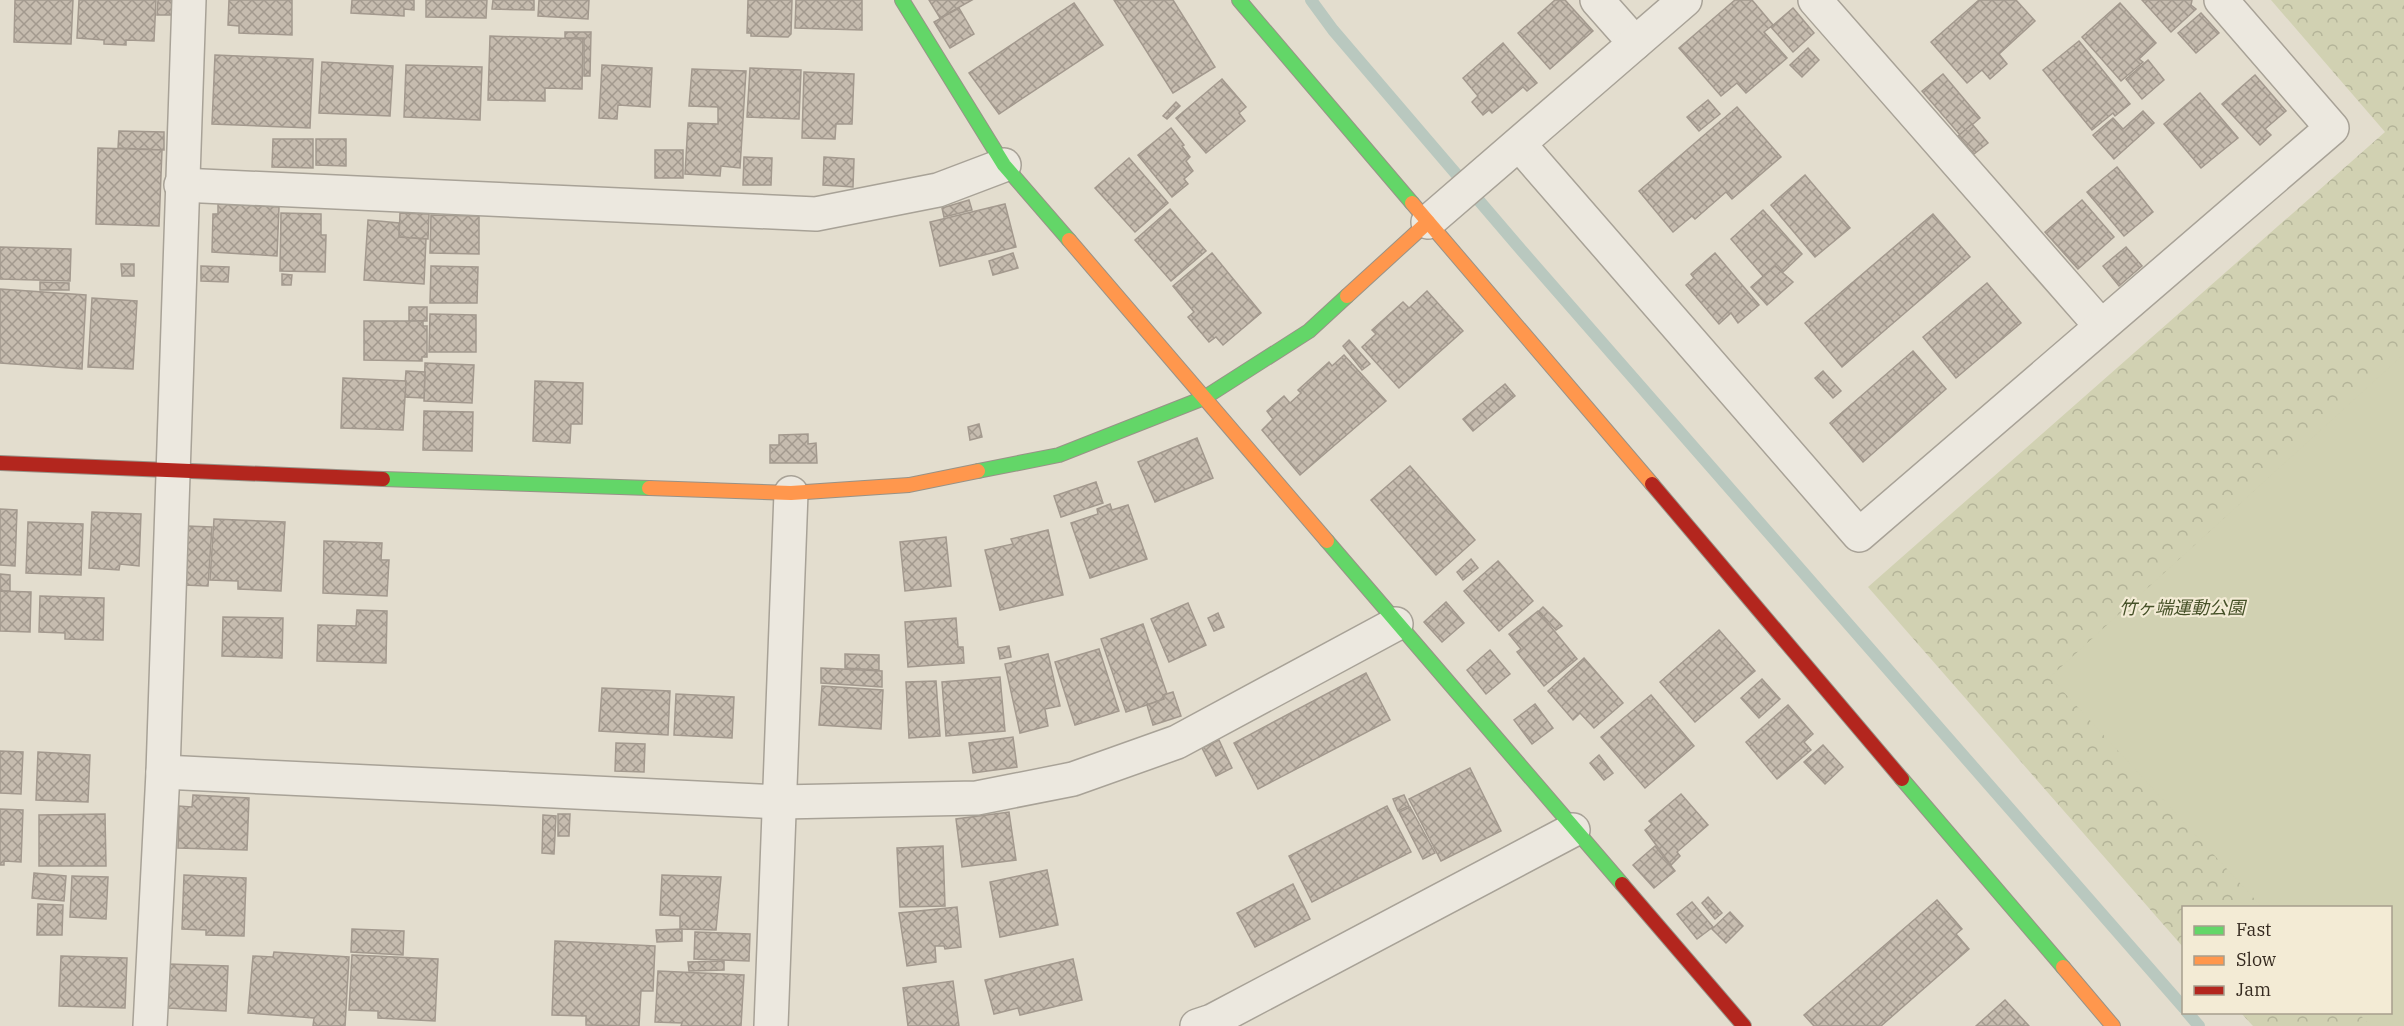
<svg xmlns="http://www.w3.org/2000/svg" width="2404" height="1026" font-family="'IBM Plex Serif','Noto Sans JP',serif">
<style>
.park{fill:url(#park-crowns)}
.pitch{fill:#d1d1b2}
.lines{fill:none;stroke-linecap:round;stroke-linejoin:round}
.stream{stroke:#b9c8bf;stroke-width:12}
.building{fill:url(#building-cross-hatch);stroke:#a3998e;stroke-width:1.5}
.street-casing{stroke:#a8a297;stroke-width:36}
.fast-casing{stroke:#989287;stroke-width:16}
.slow-casing{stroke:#989287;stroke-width:16}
.jam-casing{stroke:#989287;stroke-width:16}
.street{stroke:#ece8df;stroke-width:33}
.fast{stroke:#63d668;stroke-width:14}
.slow{stroke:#ff974d;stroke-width:14}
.jam{stroke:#b3261e;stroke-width:14}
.labels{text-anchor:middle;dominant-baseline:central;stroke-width:4.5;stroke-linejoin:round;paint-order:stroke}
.park-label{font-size:18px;font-style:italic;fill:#465128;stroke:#f3ebd5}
</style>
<defs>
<pattern id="park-crowns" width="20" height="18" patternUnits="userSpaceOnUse" patternTransform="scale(1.5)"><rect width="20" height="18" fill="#d1d1b2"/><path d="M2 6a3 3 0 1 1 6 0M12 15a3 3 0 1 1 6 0" fill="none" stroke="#b4b499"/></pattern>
<pattern id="building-cross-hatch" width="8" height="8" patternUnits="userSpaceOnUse" patternTransform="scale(1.5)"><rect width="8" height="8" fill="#c6bcaf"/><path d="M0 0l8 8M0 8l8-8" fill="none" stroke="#a2998e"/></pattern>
</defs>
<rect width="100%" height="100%" fill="#e3ddce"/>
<path class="park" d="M2271,0H2404V1026H2253L2241,1013L2390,1012V908H2184L2183,947L1868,587L2385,132Z"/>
<path class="pitch" d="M2404,354V1026H2371L2358,1013L2390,1012V908L2262,907L2050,677Z"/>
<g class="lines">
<g class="stream">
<path d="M1311,0L1333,30L1523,252L2184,1008"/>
<path d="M2187,1012L2199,1026"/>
</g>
</g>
<g class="building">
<path d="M15,0H73L71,44L14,42Z"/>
<path d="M79,0H156L154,41L126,40V45L104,44V40L77,38Z"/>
<path d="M158,0H173L172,15H157Z"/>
<path d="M229,0H292V35L239,33V26L228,25Z"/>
<path d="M352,0H414V10L404,9V16L351,13Z"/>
<path d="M426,0H487L486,18L426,17Z"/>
<path d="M493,0H534V10L492,9Z"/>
<path d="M539,0H589L588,19L538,16Z"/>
<path d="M748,0H792L791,34L788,37L751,36V33H747Z"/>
<path d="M796,0H862V30L795,28Z"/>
<path d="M929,0H972L940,18Z"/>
<path d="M1114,0H1173L1215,67L1173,93Z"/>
<path d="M1555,0H1565L1593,31L1550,69L1518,33Z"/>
<path d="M1735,0H1752L1773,25L1764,32L1787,58L1746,93L1737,83L1721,96L1679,48Z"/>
<path d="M1979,0H2016L2035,21L1999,54L2007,64L1990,79L1982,70L1967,83L1931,42Z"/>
<path d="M2142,0H2192L2191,5L2196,9L2171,32Z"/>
<path d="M1074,3L1103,45L999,114L969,73Z"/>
<path d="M2120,3L2156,43L2139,59L2143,62L2121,81L2082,37Z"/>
<path d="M959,8L974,34L950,48L934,22Z"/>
<path d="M1793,8L1814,33L1793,52L1771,27Z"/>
<path d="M2201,13L2219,33L2196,53L2178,33Z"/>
<path d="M565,32H591L590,76H584V38H565Z"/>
<path d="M490,36L583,39L582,89L545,88V101L488,100Z"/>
<path d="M2079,41L2130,104L2115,116L2113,113L2092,130L2043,70Z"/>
<path d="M1503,43L1537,83L1527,91L1523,87L1492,113L1489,110L1483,115L1472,102L1478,96L1463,78Z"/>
<path d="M1808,48L1819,60L1802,77L1790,65Z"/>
<path d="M215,55L313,59L310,128L212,124Z"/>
<path d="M2148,60L2164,80L2142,99L2126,79Z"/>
<path d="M322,62L393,66L390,116L319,113Z"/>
<path d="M406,65L482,67L480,120L404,117Z"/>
<path d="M602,65L652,68L650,107L618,105L617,119L599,118Z"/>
<path d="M750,68L801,70L799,119L747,117Z"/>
<path d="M692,69L746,71L740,168L721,166L720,176L685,174L688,123L718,124V107L689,106Z"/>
<path d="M804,72L854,74L852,124H836L835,139L802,138Z"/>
<path d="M1943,74L1980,118L1960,135L1922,91Z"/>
<path d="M2255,75L2286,111L2265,129L2271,135L2260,145L2222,104Z"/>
<path d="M1222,79L1246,107L1239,113L1245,121L1206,153L1176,118Z"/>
<path d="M2200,93L2238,138L2201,168L2164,124Z"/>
<path d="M1708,100L1720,114L1699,131L1687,117Z"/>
<path d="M1176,102L1180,106L1167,119L1163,116Z"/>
<path d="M1737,107L1781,157L1732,199L1726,192L1695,219L1692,216L1673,232L1639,191Z"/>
<path d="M2143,111L2154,123L2114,159L2093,135L2113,118L2123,129Z"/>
<path d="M1972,124L1988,143L1974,154L1958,136Z"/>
<path d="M1171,128L1184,145L1182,146L1190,157L1186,161L1193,171L1184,179L1188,184L1172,197L1138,155Z"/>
<path d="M119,131L164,132V150L118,148Z"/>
<path d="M273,139H313V168L272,167Z"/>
<path d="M316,139H346V166L316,165Z"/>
<path d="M98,148L162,150L159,226L96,224Z"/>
<rect x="655" y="150" width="28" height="28"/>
<path d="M744,157L772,158L771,185H743Z"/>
<path d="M824,157L854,159L853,187L823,185Z"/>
<path d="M1129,158L1168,203L1135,232L1095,188Z"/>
<path d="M2117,167L2153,212L2124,236L2087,192Z"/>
<path d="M1805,175L1850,228L1815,257L1771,205Z"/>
<path d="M969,200L972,210L944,217L942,208Z"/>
<path d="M2082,200L2114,237L2078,269L2045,232Z"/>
<path d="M218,204L279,207L277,256L212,252L213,214H218Z"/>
<path d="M1005,204L1016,247L940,266L930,222Z"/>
<path d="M1170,209L1206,251L1171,281L1135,240Z"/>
<path d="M1763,210L1802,254L1782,273L1775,266L1763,276L1731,239Z"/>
<path d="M281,213L321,214V235H326L325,272L280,271Z"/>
<path d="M400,213L429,214L428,239L399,237Z"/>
<path d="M1933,214L1970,257L1842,367L1805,323Z"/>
<path d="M431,215L479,216V254L430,253Z"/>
<path d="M368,220L399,223V237L426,239L424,284L364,280Z"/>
<path d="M0,247L71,249L70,281L0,279Z"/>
<path d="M2126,247L2142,266L2119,286L2103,266Z"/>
<path d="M1013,253L1018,268L993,275L989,261Z"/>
<path d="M1212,253L1261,313L1223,345L1216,337L1209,342L1188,317L1194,312L1173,286Z"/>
<path d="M1715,253L1759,305L1738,323L1731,313L1719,324L1686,285L1694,278L1691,274Z"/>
<path d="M121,264H134V276H122Z"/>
<path d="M201,266L229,267L228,282L201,281Z"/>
<path d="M431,266L478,267L477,303H430Z"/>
<path d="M1775,266L1793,282L1767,305L1751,287Z"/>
<path d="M282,274L292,275L291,285H282Z"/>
<path d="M40,282L69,283V290H40Z"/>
<path d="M1987,283L2021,323L1956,378L1923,337Z"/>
<path d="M0,289L86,295L82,369L0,363Z"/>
<path d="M1427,291L1463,331L1399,388L1362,347L1376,334L1372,330L1403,302L1409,308Z"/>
<path d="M92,298L137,301L133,369L88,367Z"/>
<rect x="409" y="307" width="18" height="14"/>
<path d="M430,314L476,315V352H429Z"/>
<path d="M364,321H423V326H427V357H422V361L364,360Z"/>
<path d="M1349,340L1370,364L1362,370L1343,346Z"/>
<path d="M1913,351L1946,389L1863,462L1830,423Z"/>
<path d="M1344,355L1386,401L1300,475L1262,430L1273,419L1267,411L1284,396L1290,403L1301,393L1298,390L1329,362L1332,366Z"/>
<path d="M425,363L474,365L472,403L424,401Z"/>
<path d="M406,371L425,372L424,398L404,397Z"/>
<path d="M1823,371L1841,391L1833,398L1815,378Z"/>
<path d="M343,378L406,381L403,430L341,428Z"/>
<path d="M535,381L583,383L582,424H571L570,443L533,441Z"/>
<path d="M1505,384L1515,396L1473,431L1463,419Z"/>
<path d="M424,411L473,412L472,451L423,450Z"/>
<path d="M979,424L982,437L970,440L968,427Z"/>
<path d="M808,434V444L816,443L817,463H770V445H779V435Z"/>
<path d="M1197,438L1213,478L1155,502L1138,462Z"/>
<path d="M1410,466L1475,540L1436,575L1371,500Z"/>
<path d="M1096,482L1103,503L1061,517L1054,496Z"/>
<path d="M1110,504L1112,510L1128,505L1147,559L1090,578L1071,523L1098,514L1097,509Z"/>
<path d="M0,509L17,510L15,566L0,565Z"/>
<path d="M92,512L141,514L139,566L120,564L119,570L89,568Z"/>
<path d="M214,519L285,522L281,591L238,589V581L210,580Z"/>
<path d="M28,522L83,524L81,575L26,573Z"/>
<path d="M187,526L212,527L208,586L184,585Z"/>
<path d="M1048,530L1063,595L1000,610L985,550L1013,544L1011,539Z"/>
<path d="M946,537L951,586L905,591L900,542Z"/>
<path d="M324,541L382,543L381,560H389L387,596L323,593Z"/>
<path d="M1471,559L1478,568L1463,580L1457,572Z"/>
<path d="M1498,561L1533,601L1499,631L1464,591Z"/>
<path d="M0,574L10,575V591H0Z"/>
<path d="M0,591L31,592L30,632L0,631Z"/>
<path d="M40,596L104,598L103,640L65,639V633L39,632Z"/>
<path d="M1446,602L1464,623L1442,642L1424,622Z"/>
<path d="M1188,603L1206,645L1169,662L1151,619Z"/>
<path d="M1543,607L1562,626L1556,630L1539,611Z"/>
<path d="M357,610L387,611L386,663L317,661L318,625L356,626Z"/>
<path d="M1538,611L1577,659L1544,686L1517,652L1521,649L1509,634Z"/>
<path d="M1218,613L1224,627L1214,631L1208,618Z"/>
<path d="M223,617L283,618L282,658L222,656Z"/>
<path d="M956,618L958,647H963L964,663L908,667L905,622Z"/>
<path d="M1143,624L1167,694L1163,695L1164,699L1126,712L1101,639Z"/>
<path d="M1719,630L1755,671L1695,722L1660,682Z"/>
<path d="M1009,646L1011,657L1000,659L998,648Z"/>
<path d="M1099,649L1119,711L1075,725L1055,662Z"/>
<path d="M1490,650L1510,674L1486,694L1467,670Z"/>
<path d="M845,654L879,655V670L845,668Z"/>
<path d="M1048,654L1060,706L1045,709L1048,726L1020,733L1005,664Z"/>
<path d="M1584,658L1623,703L1594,728L1580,713L1573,720L1548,691Z"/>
<path d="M821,668L882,671V687L821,683Z"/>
<path d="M1366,673L1390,720L1258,789L1234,743Z"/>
<path d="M1000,677L1005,731L946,736L942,682Z"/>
<path d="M1762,679L1780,699L1759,718L1741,698Z"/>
<path d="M936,681L940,736L909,738L906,682Z"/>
<path d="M822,686L883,690L881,729L819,725Z"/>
<path d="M602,688L670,691L668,735L599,731Z"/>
<path d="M1173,692L1181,716L1153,725L1147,705L1164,699L1163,695Z"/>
<path d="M676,694L734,697L732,738L674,735Z"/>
<path d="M1651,695L1694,746L1645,788L1601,737Z"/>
<path d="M1535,704L1553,728L1532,744L1514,720Z"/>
<path d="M1788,705L1813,734L1804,742L1811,750L1777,779L1746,742Z"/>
<path d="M1013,737L1017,767L973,773L969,743Z"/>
<path d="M1219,740L1232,768L1216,776L1202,748Z"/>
<path d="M616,743L645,744L644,772L615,771Z"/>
<path d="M1823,745L1843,767L1825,784L1804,762Z"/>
<path d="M0,751L23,752L21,794L0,793Z"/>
<path d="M38,752L90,755L88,802L36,800Z"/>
<path d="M1599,755L1613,773L1604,780L1590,763Z"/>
<path d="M1470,768L1501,831L1441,861L1409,799Z"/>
<path d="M1681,794L1708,825L1677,852L1680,856L1671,865L1645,830L1652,824L1649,821Z"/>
<path d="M193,795L249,798L247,850L178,848L179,806L192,807Z"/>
<path d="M1404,795L1409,806L1398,811L1393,799Z"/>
<path d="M1387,806L1411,852L1312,902L1289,856Z"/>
<path d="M1410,807L1435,853L1423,859L1399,812Z"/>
<path d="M0,809L23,810L21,862L4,861V865H0Z"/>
<path d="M1009,812L1016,860L962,867L956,819Z"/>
<path d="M105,814L106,866H39V815Z"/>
<path d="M558,814H570L569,836H558Z"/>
<path d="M543,815L556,816L554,854L542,853Z"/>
<path d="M943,846L945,906L900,907L897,848Z"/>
<path d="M1655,846L1675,871L1654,888L1633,865Z"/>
<path d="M1047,870L1058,925L1000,937L990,882Z"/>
<path d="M34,873L66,876L64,901L32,898Z"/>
<path d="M184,875L246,878L244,936L206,935V930L182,929Z"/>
<path d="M662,875L721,877L716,930L680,929V916L660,915Z"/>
<path d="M72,876L108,877L106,919L70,917Z"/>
<path d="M1293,884L1310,919L1255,947L1237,913Z"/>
<path d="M1708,897L1722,913L1715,919L1702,903Z"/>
<path d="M1937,900L1962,929L1956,934L1969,949L1881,1026H1814L1804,1015Z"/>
<path d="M1692,902L1713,927L1697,939L1677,914Z"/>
<path d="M38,904L63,905L62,935H37Z"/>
<path d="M957,907L961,947L945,949L944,946H935L936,962L907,966L899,913Z"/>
<path d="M1730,912L1743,926L1726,943L1712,929Z"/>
<path d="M352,929L404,931L403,955L351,952Z"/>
<path d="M682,929V941L657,942L656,930Z"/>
<path d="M695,932L750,934L749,961L694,959Z"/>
<path d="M555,941L655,946L653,991H641L639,1026L586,1025V1016L552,1015Z"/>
<path d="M274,952L349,957L345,1026H313L314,1018L248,1013L253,956L273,957Z"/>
<path d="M352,955L438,959L435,1021L378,1018V1011L349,1010Z"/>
<path d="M61,956L127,958L125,1008L59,1006Z"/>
<path d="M1073,959L1082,1000L1020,1015L1018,1008L994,1014L985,980Z"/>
<path d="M724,961V970L689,971L688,962Z"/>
<path d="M169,964L228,966L226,1011L168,1008Z"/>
<path d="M658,971L744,975L741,1026H681L682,1023L655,1022Z"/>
<path d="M953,981L959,1026H908L903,988Z"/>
<path d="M2005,1000L2029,1026H1976Z"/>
</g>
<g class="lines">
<defs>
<g id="street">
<path d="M1597,0L1635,43"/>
<path d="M1815,0L2101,326"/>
<path d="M1519,144L1859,535L2332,128L2221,0"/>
<path d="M181,185L816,214L938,190L1004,165"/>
<path d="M1428,222L1685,0"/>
<path d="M163,772L781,802L977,798L1073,779L1177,742L1396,624"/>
<path d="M150,1026L163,772L189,0"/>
<path d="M771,1026L791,493"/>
<path d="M1197,1026L1212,1021L1573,830"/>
</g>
<g id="fast">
<path d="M902,0L1004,165L1069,240"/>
<path d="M1239,0L1412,203"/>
<path d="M978,471L1059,455L1204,398L1309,331L1347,296"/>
<path d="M383,479L649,488"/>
<path d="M1327,541L1622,884"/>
<path d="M1902,779L2063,967"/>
</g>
<g id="slow">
<path d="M1412,203L1652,484"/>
<path d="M1069,240L1327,541"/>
<path d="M1347,296L1428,222"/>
<path d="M649,488L791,493L909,485L978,471"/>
<path d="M2063,967L2113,1026"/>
</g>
<g id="jam">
<path d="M0,463L383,479"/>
<path d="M1652,484L1902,779"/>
<path d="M1622,884L1744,1026"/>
</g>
</defs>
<use href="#street" class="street-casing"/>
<use href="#fast" class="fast-casing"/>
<use href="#slow" class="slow-casing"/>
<use href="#jam" class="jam-casing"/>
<use href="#street" class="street"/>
<use href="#fast" class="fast"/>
<use href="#slow" class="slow"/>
<use href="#jam" class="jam"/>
</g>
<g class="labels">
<g class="park-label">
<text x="2182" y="607">竹ヶ端運動公園</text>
</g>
</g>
<rect x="2182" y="906" width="210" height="108" fill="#f3ebd5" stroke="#a79e8d" stroke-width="1.5"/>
<rect x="2194" y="926" width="30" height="9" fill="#63d668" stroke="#a79e8d" stroke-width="1.5"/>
<text x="2236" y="936" font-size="18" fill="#362b20">Fast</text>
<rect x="2194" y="956" width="30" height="9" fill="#ff974d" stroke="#a79e8d" stroke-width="1.5"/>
<text x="2236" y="966" font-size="18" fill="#362b20">Slow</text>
<rect x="2194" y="986" width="30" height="9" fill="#b3261e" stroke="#a79e8d" stroke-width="1.5"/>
<text x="2236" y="996" font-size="18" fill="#362b20">Jam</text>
</svg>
